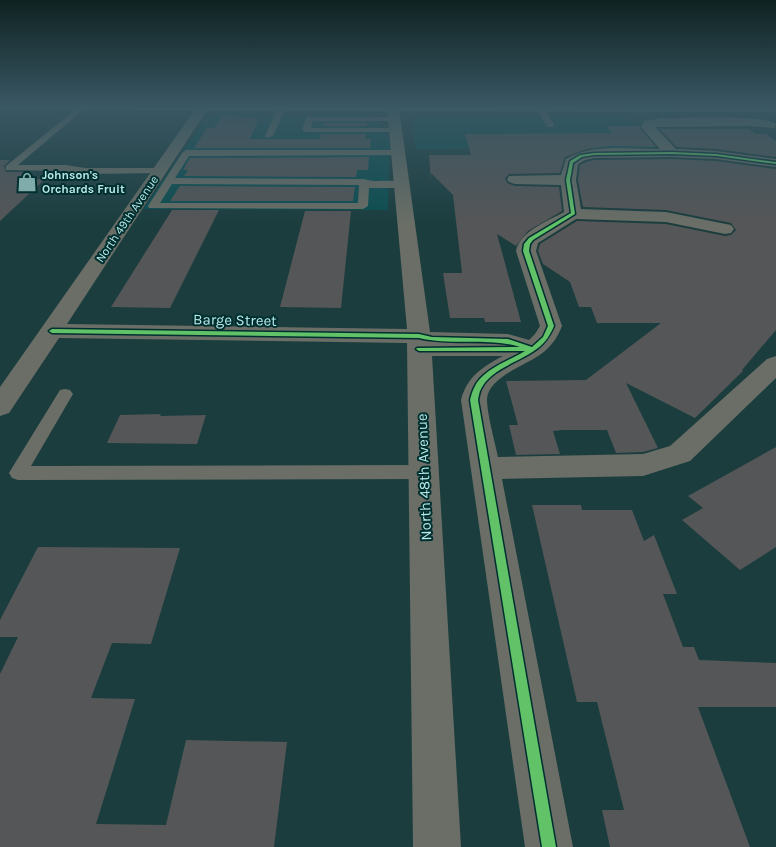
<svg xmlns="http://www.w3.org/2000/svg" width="776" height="847" font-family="Karla,sans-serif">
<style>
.built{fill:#0b4e50}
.building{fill:#555657}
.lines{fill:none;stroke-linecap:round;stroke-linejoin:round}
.service{fill:#6a6e66;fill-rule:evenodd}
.minor{fill:#6a6e66;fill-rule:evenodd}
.primary{fill:#6f766c;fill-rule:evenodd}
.cycleway-casing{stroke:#002f30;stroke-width:3}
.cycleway{fill:#61c268;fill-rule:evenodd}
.labels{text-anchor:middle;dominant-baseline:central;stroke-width:4;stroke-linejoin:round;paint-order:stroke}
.far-poi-label{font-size:12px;font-weight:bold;fill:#b8e8e8;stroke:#002f30;text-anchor:start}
.far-street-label{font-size:12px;fill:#b8e8e8;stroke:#002f30}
.street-label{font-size:15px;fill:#b8e8e8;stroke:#002f30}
</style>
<rect width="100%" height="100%" fill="#1b3d3e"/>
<g class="built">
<path d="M209,113L364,115L378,118L390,140L388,210L143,209Z"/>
<path d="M426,114H624L656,148L416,149L411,121L419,115Z"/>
</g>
<g class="building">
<path d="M222,116L259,118L250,139H320L321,134H366L365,139H371L370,148H194L207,128H214Z"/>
<path d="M325,123H367V126H324Z"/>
<path d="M606,126H640V128L656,147L611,146L587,149L565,157L560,173L509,174L505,178L507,183L515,186L559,187L562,211L528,231L516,246L497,234L521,322H485L484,318H450L443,273H462L453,195L431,173V182L429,155H471L465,134L612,133Z"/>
<path d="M659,129H749L755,134H766L776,141V157L716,149L677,147Z"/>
<path d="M369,157L368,170H357L356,177L184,176L188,170H183L190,158Z"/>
<path d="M672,159L716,161L776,169V330L742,370L743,371L695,418L626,383L658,448L643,452L616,453L607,430H562L553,431L560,454L516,455L509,425H518L506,381L586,380L661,323H597L591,307H579L570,282L543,264L538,251L540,244L577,221L666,224L725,236L731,235L736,230L731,223L666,210L583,207L578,180L580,165L586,162L594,160Z"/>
<path d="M0,160H10L4,166L6,172H31L24,179H45L0,221Z"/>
<path d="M180,186L355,187L353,201H170Z"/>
<path d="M172,210H219L170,308L111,307Z"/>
<path d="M305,211H351L341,308L280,307Z"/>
<path d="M161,414L160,416L206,415L197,444L107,443L120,415Z"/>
<path d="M776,447V547L740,570L682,520L703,508L688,496Z"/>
<path d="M532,505H581L582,510H632L644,541L654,535L677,594H663L683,647H694L699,660L776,663V707H698L750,847H610L602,810H624L597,702H577Z"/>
<path d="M38,547L180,548L151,644L112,643L91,698L135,699L96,824L166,825L186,740L287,742L274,847H0V674L18,637H0V620Z"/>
</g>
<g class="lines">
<g class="service">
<path d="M81,105L88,106L18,165H66L85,168H160L163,169V173L85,174L66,171L6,170V166Z"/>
<path d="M281,105L286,107L273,136L266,138L265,136L278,107Z"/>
<path d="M537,106H543L554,125L553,127H547L536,108Z"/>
<path d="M307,117H397V121H313L311,128H395L399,130L395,132H306L302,130Z"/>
<path d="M186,150H398L401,151V155L189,156L175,178L364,179C376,184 396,177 406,185L401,188H369L368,206L363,209L149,208L148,206L182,153ZM172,184L359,185L358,203H160Z"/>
<path d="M65,389L70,390L73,394L31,466L423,465L429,467L432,472L429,477L423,479L18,480L12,478L9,473L12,468L60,390Z"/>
</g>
<path class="minor" d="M198,105H208L209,107L67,324L407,329L387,108L389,105H396L399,108L430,332L508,334L529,340L535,334L540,326L516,251C520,231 548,221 564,212L561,185L515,184L509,182L507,179L509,176L561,175L566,159C592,143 630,149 660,149L641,127L644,121L663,118C684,118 763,114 776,124L775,128L749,126L655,127L676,149L716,151L776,159V167L716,159L672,157L594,158L585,160L578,164L576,180L581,209L666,212L731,225L734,229L731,233L725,234L666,222L576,219L538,243L536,251L562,326C558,336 553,344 545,351C529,365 489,375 487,399C487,414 495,442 498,457L643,454L670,446L767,359L776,356V378L690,461L643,476L502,479L573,847H525L461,400C467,377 482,367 503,356H432L461,847H413L407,343L59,338L9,413L0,416V387Z"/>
<path class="primary" d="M0,105H776V112L0,110Z"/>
<defs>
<path id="cycleway" d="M672,152L716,154L776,162V164L716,156L672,154L594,155L582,157L573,163L570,180L575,214L533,240L530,244L529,251L554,326C550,335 546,342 538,348C522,361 490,369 481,389C479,392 479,396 478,400L556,847H542L470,400C471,396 472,392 474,388C482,369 509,361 525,351H419L416,349L417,348L520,347C488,337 452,346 419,338L52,333L49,331L52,329L419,334L432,337L508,339L532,347L543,337L548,326L523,251L524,244L529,238L571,213L566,180L570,161L580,155L594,153Z"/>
</defs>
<use href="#cycleway" class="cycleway-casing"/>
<use href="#cycleway" class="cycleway"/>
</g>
<linearGradient id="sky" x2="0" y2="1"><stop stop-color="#0f2222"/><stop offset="0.47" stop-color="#395763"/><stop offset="1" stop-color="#395763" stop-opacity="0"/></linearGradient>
<rect width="776" height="224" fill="url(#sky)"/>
<defs>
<symbol id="shop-bare" viewBox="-9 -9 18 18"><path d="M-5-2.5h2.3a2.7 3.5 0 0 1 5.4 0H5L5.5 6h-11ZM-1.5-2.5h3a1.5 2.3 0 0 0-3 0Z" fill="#81acac" stroke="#002f30" stroke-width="2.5" paint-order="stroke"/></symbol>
</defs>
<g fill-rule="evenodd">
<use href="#shop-bare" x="13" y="168" width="28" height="28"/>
</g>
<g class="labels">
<g class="far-poi-label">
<text x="42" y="175">Johnson's<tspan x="42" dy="14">Orchards Fruit</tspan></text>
</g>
<g class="far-street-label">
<text transform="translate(127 219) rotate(-56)">North 49th Avenue</text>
</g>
<g class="street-label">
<text transform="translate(235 320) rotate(1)">Barge Street</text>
<text transform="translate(424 477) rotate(-92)">North 48th Avenue</text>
</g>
</g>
</svg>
